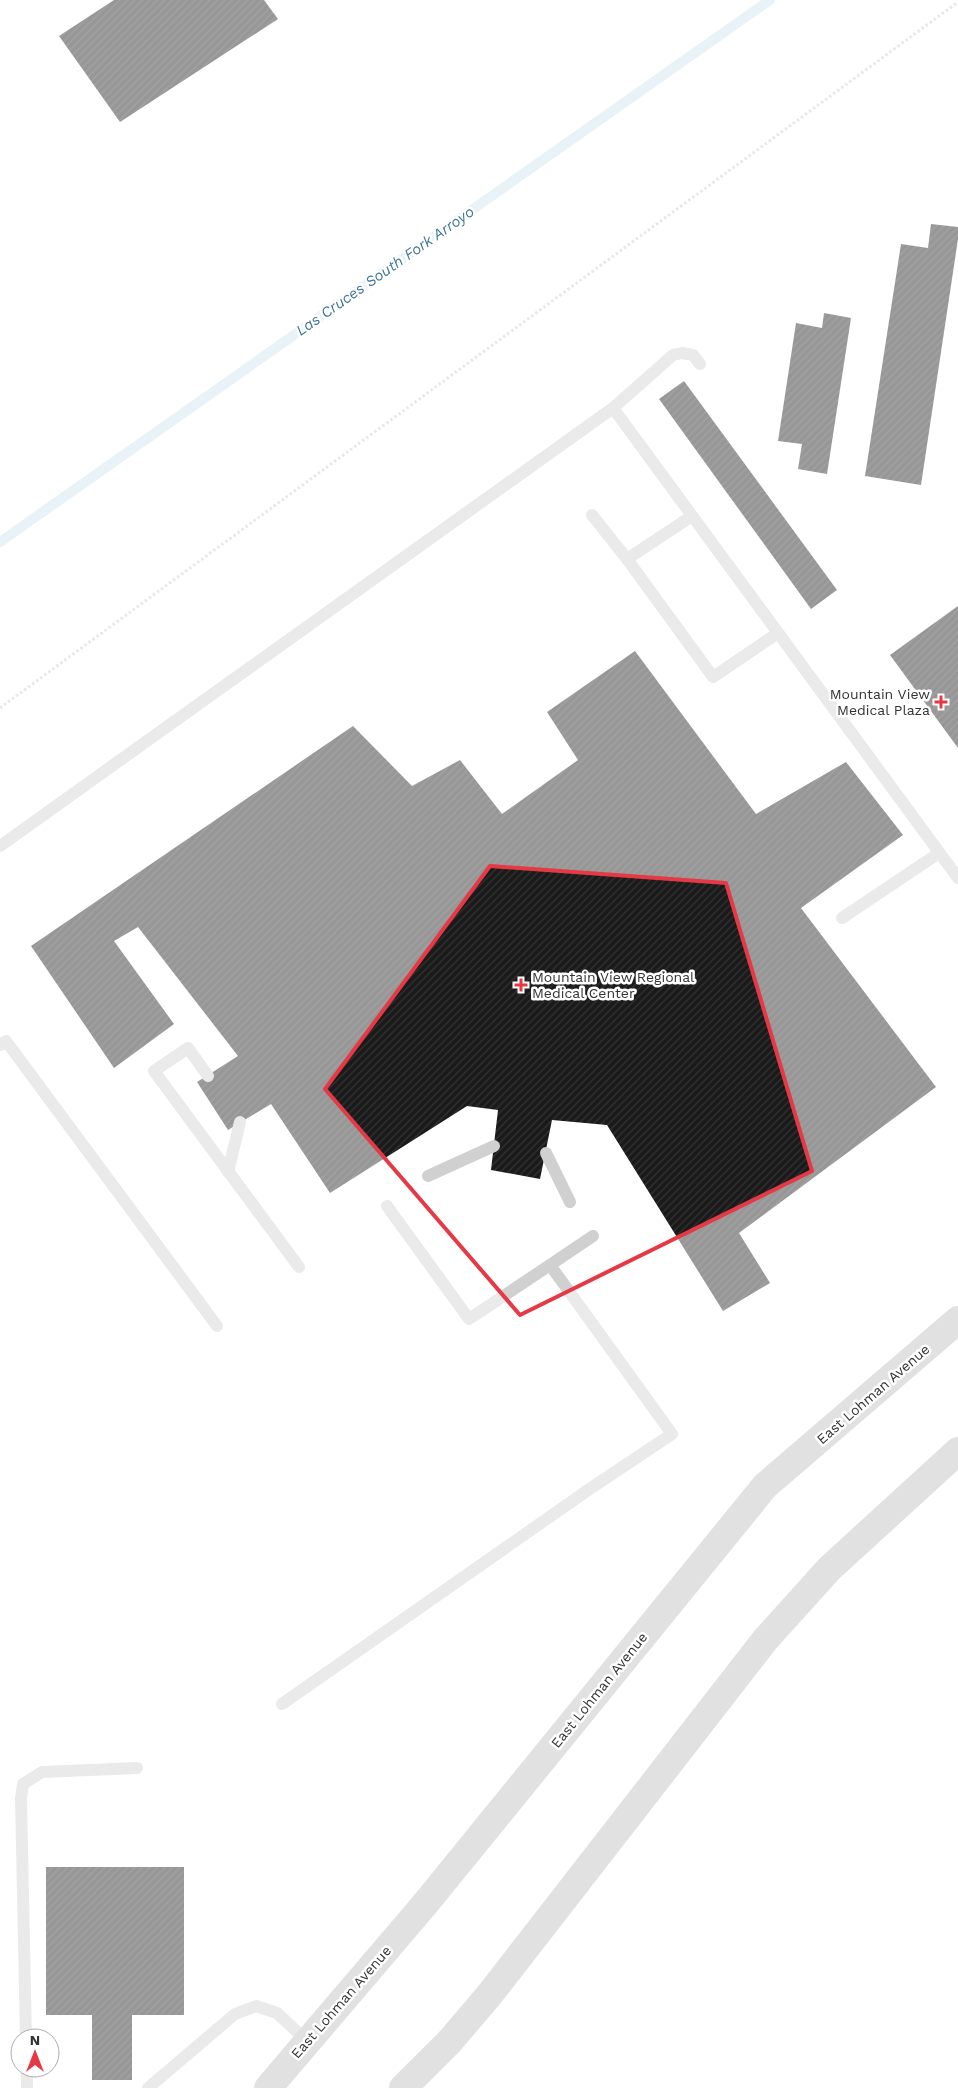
<svg xmlns="http://www.w3.org/2000/svg" width="958" height="2088" font-family="'Work Sans',sans-serif">
<style>
.lines{fill:none;stroke-linecap:round;stroke-linejoin:round}
.stream{stroke:#cfe2ee;stroke-width:10}
.building{fill:url(#building-hatch)}
.path{stroke:#cdcdcd;stroke-width:3;stroke-dasharray:2.5 2.5;stroke-linecap:butt}
.service{stroke:#d0d0d0;stroke-width:12}
.secondary{stroke:#bdbdbd;stroke-width:28}
.marked{fill:none;stroke:#e63946;stroke-width:4;stroke-linejoin:round}
.poi-dot{fill:#e63946;stroke:#fff;stroke-width:2}
.labels{text-anchor:middle;dominant-baseline:central;stroke-width:5;stroke-linejoin:round;paint-order:stroke}
.poi-label{font-size:14px;fill:#333;stroke:#fff;text-anchor:end}
.street-label{font-size:14px;fill:#333;stroke:#fff}
.water-label{font-size:15px;font-style:italic;fill:#3f7597;stroke:#fff}
</style>
<defs>
<pattern id="building-hatch" width="6" height="6" patternUnits="userSpaceOnUse" patternTransform="scale(1.25)"><rect width="6" height="6" fill="#1a1a1a"/><path d="M-1 1l2-2M0 6l6-6M5 7l2-2" fill="none" stroke="#333"/></pattern>
</defs>
<rect width="100%" height="100%" fill="#fff"/>
<g class="lines">
<path class="stream" d="M0,542L770,0"/>
</g>
<g class="building">
<path d="M114,0H264L278,19L120,122L59,36Z"/>
<path d="M931,224L958,227V239L921,485L865,476L901,244L928,248Z"/>
<path d="M824,313L851,318L827,474L798,469L802,444L778,441L796,323L822,328Z"/>
<path d="M684,381L837,590L811,609L659,399Z"/>
<path d="M958,606V748L890,655Z"/>
<path d="M635,651L756,814L846,762L903,835L801,908L936,1087L739,1233L770,1283L723,1311L607,1125L552,1120L540,1179L491,1170L498,1110L467,1106L330,1193L271,1104L228,1130L197,1082L238,1056L138,927L114,941L174,1024L114,1068L31,946L353,726L412,786L460,760L502,814L578,760L547,712Z"/>
<path d="M46,1867H184V2015H132V2080H92V2015H46Z"/>
</g>
<g class="lines">
<path class="path" d="M0,708L958,2"/>
<g class="service">
<path d="M613,408L958,878"/>
<path d="M592,515L627,559L692,516"/>
<path d="M627,559L713,677L778,633"/>
<path d="M0,846L613,408L673,355L682,353L693,355L700,364"/>
<path d="M842,918L939,853"/>
<path d="M0,1045L6,1041L217,1326"/>
<path d="M208,1076L188,1048L154,1071L299,1267"/>
<path d="M546,1153L570,1202"/>
<path d="M228,1172L240,1122"/>
<path d="M428,1176L494,1146"/>
<path d="M387,1206L469,1319L550,1265"/>
<path d="M282,1704L591,1488L672,1434L550,1265L593,1236"/>
<path d="M26,2038L21,1799L23,1784L42,1772L137,1768"/>
<path d="M27,2068V2088"/>
<path d="M148,2088L235,2014L256,2006L277,2013L308,2042"/>
</g>
<g class="secondary">
<path d="M268,2088L425,1904L765,1486L958,1320"/>
<path d="M403,2088L450,2041L490,1994L765,1640L829,1569L958,1451"/>
</g>
</g>
<path d="M0 0H958V2088H0ZM490,866L726,883L812,1171L520,1315L325,1089Z" fill="#fff" fill-opacity=".55" fill-rule="evenodd"/>
<path class="marked" d="M490,866L726,883L812,1171L520,1315L325,1089Z"/>
<g class="poi-dot">
<path d="M938.5 694.5h5v5h5v5h-5v5h-5v-5h-5v-5h5z"/>
<path d="M518.5 977.5h5v5h5v5h-5v5h-5v-5h-5v-5h5z"/>
</g>
<g class="labels">
<g class="poi-label">
<text x="930" y="694">Mountain View<tspan x="930" dy="16">Medical Plaza</tspan></text>
<text x="532" y="977" text-anchor="start">Mountain View Regional<tspan x="532" dy="16">Medical Center</tspan></text>
</g>
<g class="street-label">
<text transform="translate(873 1394) rotate(-41)">East Lohman Avenue</text>
<text transform="translate(599 1690) rotate(-51)">East Lohman Avenue</text>
<text transform="translate(341 2002) rotate(-49)">East Lohman Avenue</text>
</g>
<g class="water-label">
<text transform="translate(385 271) rotate(-35)">Las Cruces South Fork Arroyo</text>
</g>
</g>
<g transform="translate(35 2053)"><circle r="24" fill="#ffffff" stroke="#adadad"/>
<path d="M0-4L9 19L0 12L-9 19Z" fill="#e63946"/>
<text y="-8" font-size="14" font-weight="bold" text-anchor="middle" fill="#333333">N</text>
</g>
</svg>
